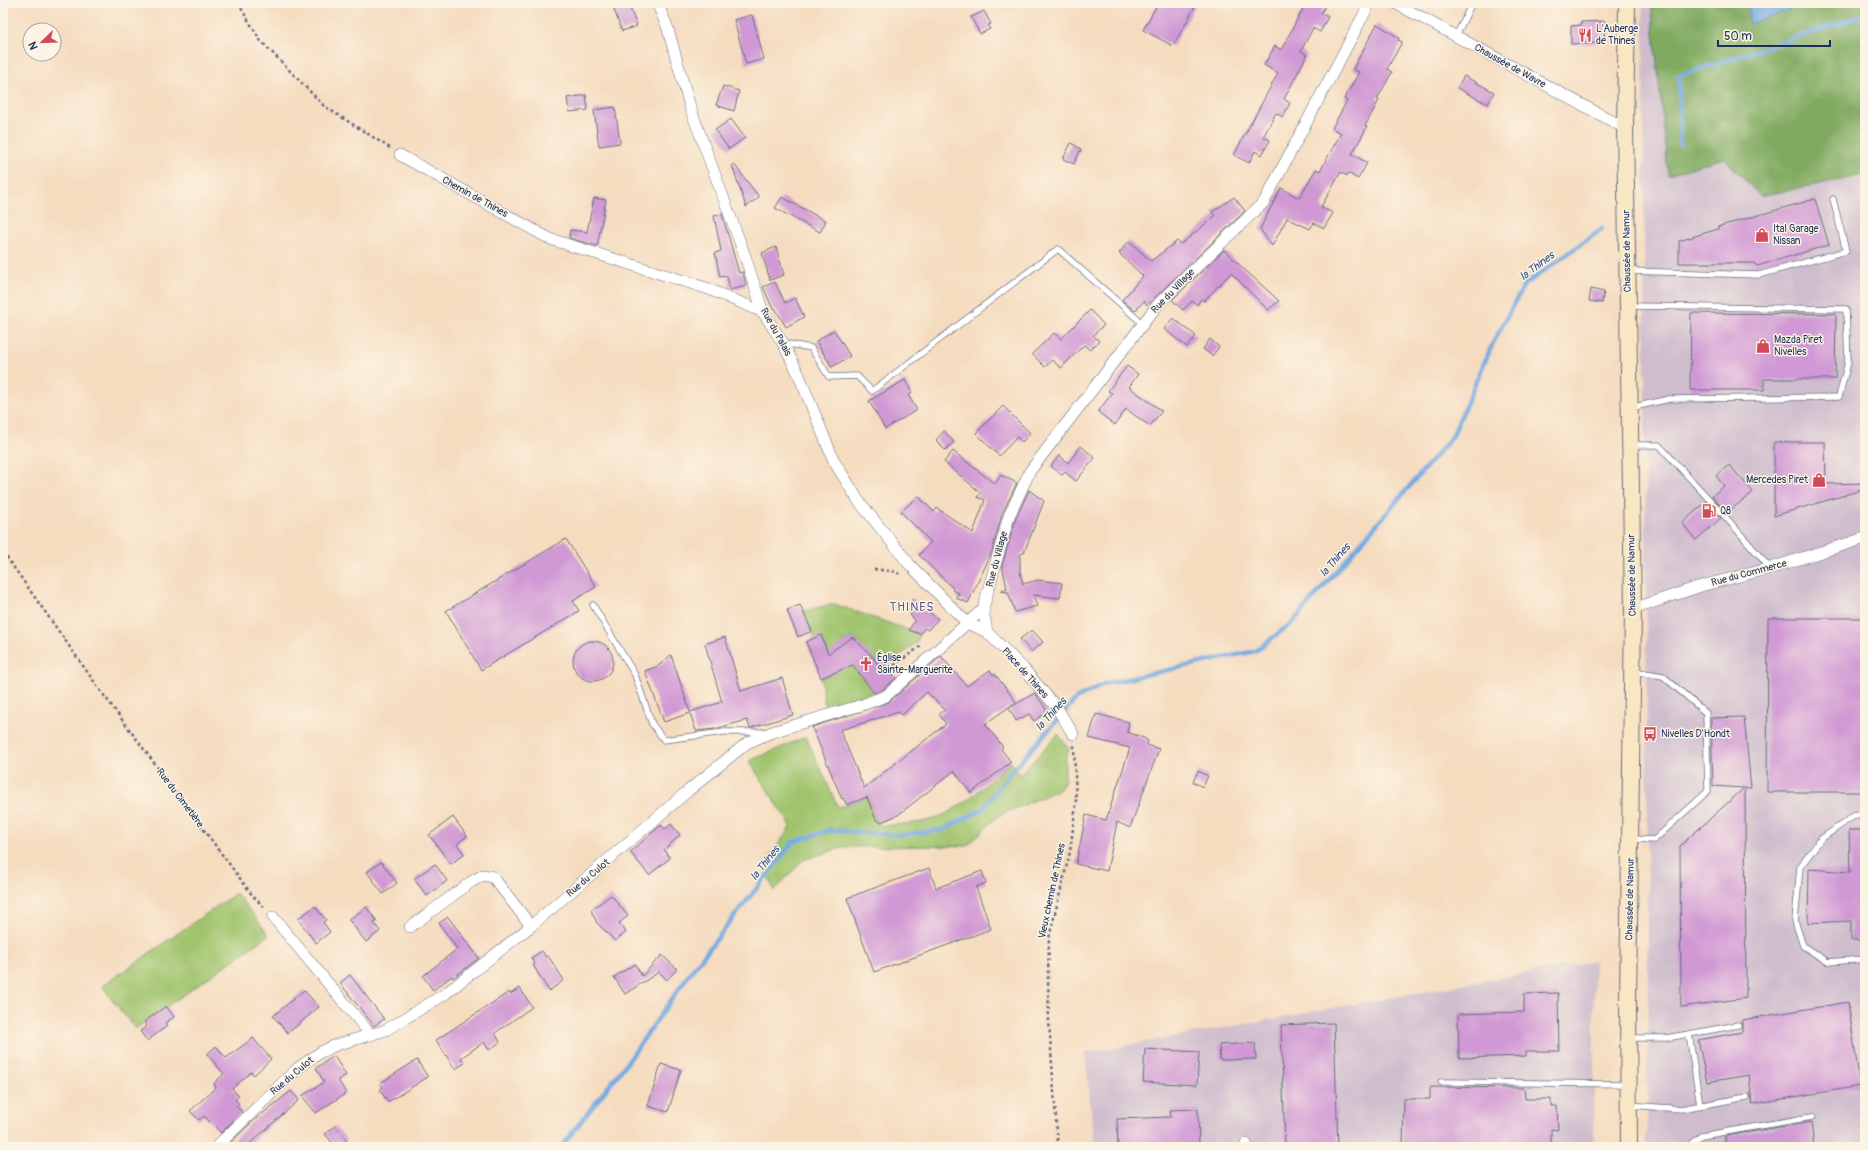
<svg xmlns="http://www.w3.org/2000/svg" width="1868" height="1150" font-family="Pangolin,sans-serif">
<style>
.industrial{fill:#cfbdce}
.green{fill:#a0c46d;stroke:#5e7a66}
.forest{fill:#80aa60;stroke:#4e6c5f}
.water{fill:#73a9e1;stroke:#476ca0}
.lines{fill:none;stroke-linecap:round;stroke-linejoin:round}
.stream{stroke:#73a9e1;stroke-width:4.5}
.building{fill:#d098d4;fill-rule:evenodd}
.lane-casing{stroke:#676c80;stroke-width:7}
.street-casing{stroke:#676c80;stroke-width:12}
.secondary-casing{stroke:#676c80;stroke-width:18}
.path{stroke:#676c80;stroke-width:2.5;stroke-dasharray:3 3;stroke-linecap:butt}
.lane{stroke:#fff;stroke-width:5.5}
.street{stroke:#fff;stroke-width:11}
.secondary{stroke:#f9e7c3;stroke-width:16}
.labels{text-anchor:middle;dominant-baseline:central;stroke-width:3;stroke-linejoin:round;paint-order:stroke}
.poi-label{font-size:10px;fill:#1b2f5e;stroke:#fcf5e5;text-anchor:start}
.street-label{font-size:10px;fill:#1b2f5e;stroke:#fcf5e5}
.water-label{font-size:11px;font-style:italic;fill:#355485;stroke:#fcf5e5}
.quarter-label{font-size:12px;letter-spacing:1px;fill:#5a5487;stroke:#fcf5e5}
</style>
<rect width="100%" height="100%" fill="#fcf5e5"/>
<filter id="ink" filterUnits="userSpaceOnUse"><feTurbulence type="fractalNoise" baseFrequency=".025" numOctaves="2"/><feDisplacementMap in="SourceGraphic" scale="8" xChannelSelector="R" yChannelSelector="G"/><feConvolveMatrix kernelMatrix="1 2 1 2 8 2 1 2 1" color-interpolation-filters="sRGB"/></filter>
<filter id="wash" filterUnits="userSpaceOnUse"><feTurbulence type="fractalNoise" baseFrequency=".012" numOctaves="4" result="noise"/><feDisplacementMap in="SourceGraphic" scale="16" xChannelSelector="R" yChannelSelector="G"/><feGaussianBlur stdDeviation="0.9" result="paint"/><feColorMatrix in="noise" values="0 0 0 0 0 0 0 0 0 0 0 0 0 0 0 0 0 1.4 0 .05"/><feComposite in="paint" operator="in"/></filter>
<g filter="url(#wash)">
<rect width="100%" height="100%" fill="#f5dcbf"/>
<g class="industrial">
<path d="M1643,3H1865V1147H1647L1648,952Z"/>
<path d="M1594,961V1147H1095L1085,1053Z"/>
</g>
<g class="green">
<path d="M834,604L920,634L917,642L887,666L881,660L877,663L870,654L852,637L843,643L874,692L825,709L821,678L836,672L821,636L815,638L803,611Z"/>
<path d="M1058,734L1069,749L1065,760V782L1059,790L998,816L967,846L845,847L803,860L774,891L764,865L791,826L749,761L806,737L838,807L847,805L867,797L876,820L881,826C900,824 919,824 937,818C965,806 988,782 1011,762L1020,775Z"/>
<path d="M236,893L269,935L135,1029L102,986Z"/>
</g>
<path class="forest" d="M1651,3H1865V175L1760,196L1724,158L1668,175Z"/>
<path class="water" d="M1748,3H1810L1749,24Z"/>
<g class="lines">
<g class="stream">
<path d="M1680,145L1679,76L1865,15"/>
<path d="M561,1147L629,1060L690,973L793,842L830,830L899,835L942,830L982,810L1007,777L1076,699L1104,684L1255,651L1292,623L1452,437L1492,345L1524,285L1602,229"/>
</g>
</g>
<g id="blocks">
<g class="building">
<path d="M622,3H628L637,26L622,31L613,7Z"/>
<path d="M1158,3H1197L1173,46L1143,30Z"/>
<path d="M1306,3H1327L1321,13L1328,17L1320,32L1313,28L1301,51L1307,55L1284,99L1290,103L1283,117L1276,113L1263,137L1270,140L1262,155L1255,151L1249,163L1234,155L1278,73L1264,65L1275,46L1281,50Z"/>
<path d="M984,11L991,24L988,25L990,29L980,34L971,17Z"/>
<path d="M752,15L764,59L746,64L734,20Z"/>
<path d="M1605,21L1604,43L1571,44V26L1581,25V22Z"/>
<path d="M1377,24L1399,38L1398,40L1402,42L1387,69L1392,72L1377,99L1379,100L1365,126L1367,127L1352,154L1367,163L1358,179L1348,173L1347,176L1341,172L1321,207L1333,213L1324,228L1314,223L1310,229L1287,218L1272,246L1260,229L1281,188L1299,198L1316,169L1320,171L1341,133L1332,128L1347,101L1344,99L1359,72L1353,69Z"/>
<path d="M1464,76L1494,92L1488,104L1457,88Z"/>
<path d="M723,86L739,91L734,111L716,105Z"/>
<path d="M586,95L588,110L569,112L567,98Z"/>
<path d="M615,107L620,143L599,146L594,110Z"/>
<path d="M731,119L745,138L729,149L715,130Z"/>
<path d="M1071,143L1081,149L1074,164L1063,159Z"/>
<path d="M734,164L759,197L746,207L732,165Z"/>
<path d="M782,197L826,221L820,232L775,208Z"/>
<path d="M1234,197L1245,211L1147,305L1144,301L1135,311L1122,300L1143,276L1119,253L1129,241L1151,261L1177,241L1181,244L1215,216L1212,212Z"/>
<path d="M594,198L606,200L597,246L569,238L570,230L587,232Z"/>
<path d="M1815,199L1829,245L1757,266L1754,263H1679V241L1718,229L1717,227Z"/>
<path d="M722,214L739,273L743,272L746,286L730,290L727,276L720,277L715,253L721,251L714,216Z"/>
<path d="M776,247L784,275L770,280L762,253Z"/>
<path d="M1224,250L1244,269L1279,301L1268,310L1231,273L1204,301L1201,299L1197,305L1192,301L1183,310L1172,300Z"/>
<path d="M775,282L785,303L795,298L804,317L786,327L775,308L773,309L763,287Z"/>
<path d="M1591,289L1604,292L1602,303L1589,301Z"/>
<path d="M1090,310L1104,325L1093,335L1099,341L1090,350L1084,345L1061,368L1052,360L1045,367L1032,354L1054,333L1061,339Z"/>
<path d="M1691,313L1836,314L1835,379H1764V390H1690Z"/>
<path d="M1173,318L1196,336L1187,347L1164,329Z"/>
<path d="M834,330L850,356L832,367L816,341Z"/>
<path d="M1210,339L1219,347L1212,356L1203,349Z"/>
<path d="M1127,366L1138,374L1129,387L1162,411L1150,426L1126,409L1115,425L1098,412L1112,393L1108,391Z"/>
<path d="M905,380L912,393L908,395L917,410L885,429L869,401Z"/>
<path d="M1003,406L1030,433L1022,442L1017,437L999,456L976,433Z"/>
<path d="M944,431L954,442L945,450L936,440Z"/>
<path d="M1774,442H1825L1826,484L1865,483V489L1774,516Z"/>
<path d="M1081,446L1095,458L1076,481L1065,472L1062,475L1051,466L1059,455L1068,463Z"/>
<path d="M953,451L995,484L1001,475L1017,483L1002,514L992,552L968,603L956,598L959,593L952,590L953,588L919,555L931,542L901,512L918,496L934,512L937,508L973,533L985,500L977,497L981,493L944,462Z"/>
<path d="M1729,465L1753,492L1727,513L1712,496L1724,486L1716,476Z"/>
<path d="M1029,490L1044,501L1024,553L1020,554V572L1023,584L1038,580L1062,583L1060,598L1033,595L1037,606L1015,612L1008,592L1000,591L1007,588L1002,565L1016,518Z"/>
<path d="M1706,502L1721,518L1696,540L1682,523Z"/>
<path d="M566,539L596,587L573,601L579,611L481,670L446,611Z"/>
<path d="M913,599L938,619L928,630L925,628L920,634L909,630L915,620L910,615L912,613L906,608Z"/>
<path d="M800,605L812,631L798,637L787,610Z"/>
<path d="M1768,618H1865V792H1767Z"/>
<path d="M1032,630L1043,642L1031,652L1020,639Z"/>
<path d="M821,635L828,654L852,637L870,654L877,663L881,659L896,678L882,690L874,693L853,665L821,678L806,642Z"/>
<path d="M725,637L741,691L782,678L793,715L750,728L747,720L715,729L696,731L690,713L664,722L645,671L658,666L671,655L690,712L722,702L705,644Z"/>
<circle cx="593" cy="661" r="20"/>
<path d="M941,656L967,686L990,670L993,675L995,674L1016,702L985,724L1003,747L1001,749L1011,762L971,793L954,771L898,815L881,822L876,820L867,797L847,805L843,798L842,799L812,727L889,702ZM927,692L945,710L939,714L946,724L864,788L840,730L899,712L902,715Z"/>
<path d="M1035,693L1048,712L1034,721L1029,714L1016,721L1009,708Z"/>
<path d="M1096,714L1129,722L1127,732L1144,738L1148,741L1147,745L1159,749L1130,828L1117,822L1107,871L1076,864L1086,815L1106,820L1130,748L1089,738Z"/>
<path d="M1744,717L1751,788H1745L1746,998L1681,1007L1680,846L1744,788L1713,786L1711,718Z"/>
<path d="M1198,771L1208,776L1203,787L1193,782Z"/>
<path d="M453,817L467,836L457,844L464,854L451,864L429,835Z"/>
<path d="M671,824L680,835L664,850L670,858L649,875L630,852L661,825L665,829Z"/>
<path d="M1849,830H1865V940H1851V921L1808,923L1809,869L1850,872Z"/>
<path d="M381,862L397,883L383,894L367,872Z"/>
<path d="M435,864L447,881L427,896L414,879Z"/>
<path d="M929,868L936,888L982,871L986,883L976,887L991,929L874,972L847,898Z"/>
<path d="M611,895L628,916L619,923L626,932L615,941L597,923L591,910Z"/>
<path d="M315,906L326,920L323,922L330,932L316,943L298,919Z"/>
<path d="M366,907L377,921L374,923L380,931L366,942L349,920Z"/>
<path d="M448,917L479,958L453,978L452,976L433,990L423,976L457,949L439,923Z"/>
<path d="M542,951L546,957L548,956L564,980L549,991L533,965L535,964L531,958Z"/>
<path d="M662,955L677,969L667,980L659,972L625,994L614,977L635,964L642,976Z"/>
<path d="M350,975L384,1019L374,1026L340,983Z"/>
<path d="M520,988L532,1007L495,1033L500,1042L489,1050L484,1042L461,1058L465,1063L455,1069L436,1040L509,992L510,994Z"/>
<path d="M304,990L319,1007L288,1033L273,1016Z"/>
<path d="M1558,993L1559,1051H1526V1056L1459,1058L1458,1014L1524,1012V994Z"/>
<path d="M1848,1002L1860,1086L1752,1104L1749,1075L1707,1082L1698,1040L1742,1032V1020Z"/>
<path d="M166,1006L174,1017L165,1023L167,1026L147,1041L140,1031L147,1026L144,1022Z"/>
<path d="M1334,1023L1338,1147H1285L1281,1025Z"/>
<path d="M253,1038L271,1059L254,1075L251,1072L232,1089L239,1096L235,1099L239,1104L236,1106L242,1112L221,1133L204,1116L199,1120L190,1111L216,1087L214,1083L224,1074L207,1054L216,1046L226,1058Z"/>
<path d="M1255,1043L1256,1059L1220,1060L1219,1045Z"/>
<path d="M1145,1049L1199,1052L1197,1085L1143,1082Z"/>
<path d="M334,1056L346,1075L338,1080L346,1093L316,1113L302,1096L324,1082L316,1068Z"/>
<path d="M417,1060L428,1077L388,1102L380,1090L383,1087L380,1083Z"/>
<path d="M661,1064L681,1070L668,1112L648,1106Z"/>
<path d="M1430,1087L1524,1088L1525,1099H1551V1106H1557L1558,1130L1551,1129V1147H1403L1404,1099H1430Z"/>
<path d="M291,1091L299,1100L246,1147H235L230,1143L252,1122Z"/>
<path d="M1198,1109L1199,1147H1118L1117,1119L1171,1117L1170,1110Z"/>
<path d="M1811,1122L1814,1147H1725V1136Z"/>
<path d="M335,1126L347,1140L339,1147H336L325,1134Z"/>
</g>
</g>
</g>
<g filter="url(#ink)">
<use href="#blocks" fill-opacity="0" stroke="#676c80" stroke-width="1"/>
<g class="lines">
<defs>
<g id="lane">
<path d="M1456,36L1472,3"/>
<path d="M1629,271L1759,275L1846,251L1833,199"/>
<path d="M1630,306L1846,309L1848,362L1839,397L1669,399L1630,408"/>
<path d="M783,343L811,348L829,377L857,376L872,391L1058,249L1143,324"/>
<path d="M1632,445H1659L1730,522L1770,568"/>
<path d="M593,605L635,675L652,724L664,740L724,732H766"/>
<path d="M1865,814L1855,815L1821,839L1800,867L1795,921L1803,946L1828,962L1865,959"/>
<path d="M1632,839L1654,840L1708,791L1706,713L1663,676L1633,671"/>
<path d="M1689,1034L1738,1025"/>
<path d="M1629,1038H1666L1689,1034L1700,1105"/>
<path d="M1441,1082L1627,1084"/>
<path d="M1630,1105L1681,1109L1747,1097"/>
<path d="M1687,1147L1701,1136L1812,1117"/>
</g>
<g id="street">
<path d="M657,3L667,26L691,110L745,256L763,312L783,343L798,373L834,461L858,500L910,565L967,623L987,632L1023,668L1057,708L1073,734"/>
<path d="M1395,3L1625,128"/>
<path d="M400,155L550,239L706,288L763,312"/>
<path d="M983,609L987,632"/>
<path d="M1633,609L1701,586L1771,568L1865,538"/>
<path d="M273,917L371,1035"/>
<path d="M410,927L471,882L483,875L493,877L531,926"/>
<path d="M1246,1144L1247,1147"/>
<path d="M216,1147L298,1068L321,1052L336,1045L386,1030L445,994L531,926L689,790L747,743L772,732L865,704L886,696L983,609L1009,516L1030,471L1159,303L1264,202L1370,3"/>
</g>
<path id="secondary" d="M1627,3L1625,128L1633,609L1628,1002L1629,1147"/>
</defs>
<use href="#lane" class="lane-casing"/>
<use href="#street" class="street-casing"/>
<use href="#secondary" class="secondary-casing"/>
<g class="path">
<path d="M238,3L260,40L324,106L390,148"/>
<path d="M3,552L100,690L253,896L266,909"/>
<path d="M874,569L897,572L899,574"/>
<path d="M889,669L921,646"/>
<path d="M1058,1147L1049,1022L1048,976L1049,938L1070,852L1076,804L1074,745"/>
</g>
<use href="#lane" class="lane"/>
<use href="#street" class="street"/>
<use href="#secondary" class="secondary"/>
</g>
</g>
<defs>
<symbol id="restaurant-bare" viewBox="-9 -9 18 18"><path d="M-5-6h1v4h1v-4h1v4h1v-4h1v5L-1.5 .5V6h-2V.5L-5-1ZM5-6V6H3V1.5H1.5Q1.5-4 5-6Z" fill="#d1495b" stroke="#fcf5e5" stroke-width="2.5" paint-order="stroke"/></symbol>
<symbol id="shop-bare" viewBox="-9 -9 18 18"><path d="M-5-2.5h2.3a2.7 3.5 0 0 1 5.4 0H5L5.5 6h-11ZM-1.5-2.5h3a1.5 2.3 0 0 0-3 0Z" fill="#d1495b" stroke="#fcf5e5" stroke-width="2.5" paint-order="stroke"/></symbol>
<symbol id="fuel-bare" viewBox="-9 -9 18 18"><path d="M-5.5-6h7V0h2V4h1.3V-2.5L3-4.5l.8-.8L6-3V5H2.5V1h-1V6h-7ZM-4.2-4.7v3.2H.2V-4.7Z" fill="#d1495b" stroke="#fcf5e5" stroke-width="2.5" paint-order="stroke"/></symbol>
<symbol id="church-bare" viewBox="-9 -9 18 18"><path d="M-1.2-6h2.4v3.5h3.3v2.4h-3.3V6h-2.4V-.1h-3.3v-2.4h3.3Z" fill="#d1495b" stroke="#fcf5e5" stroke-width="2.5" paint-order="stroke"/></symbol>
<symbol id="bus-bare" viewBox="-9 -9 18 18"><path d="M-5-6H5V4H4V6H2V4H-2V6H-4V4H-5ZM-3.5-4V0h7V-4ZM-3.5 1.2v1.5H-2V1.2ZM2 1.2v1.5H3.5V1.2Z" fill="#d1495b" stroke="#fcf5e5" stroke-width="2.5" paint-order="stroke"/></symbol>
</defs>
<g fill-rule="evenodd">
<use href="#restaurant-bare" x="1575" y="25" width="20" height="20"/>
<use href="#shop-bare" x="1752" y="225" width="20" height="20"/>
<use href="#shop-bare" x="1753" y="336" width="20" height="20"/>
<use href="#shop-bare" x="1809" y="470" width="20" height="20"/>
<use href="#fuel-bare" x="1699" y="501" width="20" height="20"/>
<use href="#church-bare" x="856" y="654" width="20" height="20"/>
<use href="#bus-bare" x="1640" y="724" width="20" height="20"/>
</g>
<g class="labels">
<g class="poi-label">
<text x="1596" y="29">L'Auberge<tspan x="1596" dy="12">de Thines</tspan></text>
<text x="1773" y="229">Ital Garage<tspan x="1773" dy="12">Nissan</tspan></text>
<text x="1774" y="340">Mazda Piret<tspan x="1774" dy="12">Nivelles</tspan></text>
<text x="1808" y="480" text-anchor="end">Mercedes Piret</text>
<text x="1720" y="511">Q8</text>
<text x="877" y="658">Église<tspan x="877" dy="12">Sainte-Marguerite</tspan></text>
<text x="1661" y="734">Nivelles D'Hondt</text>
</g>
<g class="street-label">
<text transform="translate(1510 66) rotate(29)">Chaussée de Wavre</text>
<text transform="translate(475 197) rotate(29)">Chemin de Thines</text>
<text transform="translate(1627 251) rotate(-91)">Chaussée de Namur</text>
<text transform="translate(1173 291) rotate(-46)">Rue du Village</text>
<text transform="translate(776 332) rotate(61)">Rue du Palais</text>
<text transform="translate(997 559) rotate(-75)">Rue du Village</text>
<text transform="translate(1749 573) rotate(-15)">Rue du Commerce</text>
<text transform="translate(1632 575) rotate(-91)">Chaussée de Namur</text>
<text transform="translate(1025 673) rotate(48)">Place de Thines</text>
<text transform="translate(180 798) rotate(53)">Rue du Cimetière</text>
<text transform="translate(588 878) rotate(-40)">Rue du Culot</text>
<text transform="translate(1052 891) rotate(-78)">Vieux chemin de Thines</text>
<text transform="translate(1630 899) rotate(-89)">Chaussée de Namur</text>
<text transform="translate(292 1076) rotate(-40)">Rue du Culot</text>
</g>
<g class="water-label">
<text transform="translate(1537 266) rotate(-37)">la Thines</text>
<text transform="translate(1335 560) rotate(-49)">la Thines</text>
<text transform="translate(1051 714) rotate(-48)">la Thines</text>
<text transform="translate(765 863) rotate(-52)">la Thines</text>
</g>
<g class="quarter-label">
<text x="912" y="607">THINES</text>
</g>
</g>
<rect width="1868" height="1150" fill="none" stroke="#fcf5e5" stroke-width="16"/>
<g transform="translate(42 42) rotate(247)"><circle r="19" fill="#fcf5e5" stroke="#a2a6af"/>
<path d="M0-3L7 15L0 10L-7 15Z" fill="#d1495b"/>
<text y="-6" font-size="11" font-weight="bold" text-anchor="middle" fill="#1b2f5e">N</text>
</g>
<path d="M1718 40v6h112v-6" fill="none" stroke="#1b2f5e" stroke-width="2"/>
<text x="1724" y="40" font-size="12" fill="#1b2f5e" stroke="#fcf5e5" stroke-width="3" paint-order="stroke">50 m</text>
</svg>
